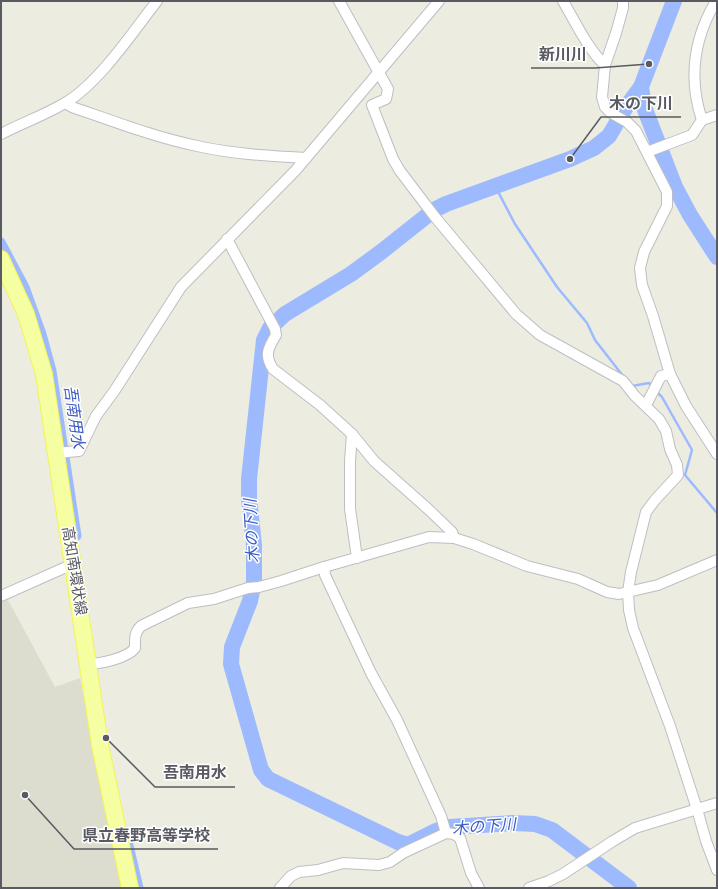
<svg xmlns="http://www.w3.org/2000/svg" width="718" height="889" font-family="'Alegreya Sans','Noto Sans JP',sans-serif">
<style>
.education{fill:#dcddcf}
.lines{fill:none;stroke-linecap:round;stroke-linejoin:round}
.stream{stroke:#9dbaff;stroke-width:2.5}
.canal{stroke:#9dbaff;stroke-width:9}
.river{stroke:#9dbaff;stroke-width:16}
.street-casing{stroke:#bdbec4;stroke-width:12}
.primary-casing{stroke:#f5f351;stroke-width:18}
.street{stroke:#fff;stroke-width:10}
.primary{stroke:#f5ffa2;stroke-width:16}
.labels{text-anchor:middle;dominant-baseline:central;stroke-width:3;stroke-linejoin:round;paint-order:stroke}
.street-label{font-size:15px;fill:#595a62;stroke:#fff}
.water-label{font-size:16px;font-style:italic;fill:#3e5bc5;stroke:#fff}
.leader{fill:none;stroke:#595a62;stroke-width:1.5}
.callout-dot{fill:#595a62;stroke:#fff;stroke-width:1.5}
.callout-label{font-size:16px;text-anchor:middle;font-weight:bold;fill:#595a62;stroke:#fff;stroke-width:3;stroke-linejoin:round;paint-order:stroke}
</style>
<rect width="100%" height="100%" fill="#ecede0"/>
<path class="education" d="M8,600L55,687L80,678L122,888H1V602Z"/>
<g class="lines">
<g class="stream">
<path d="M495,186L515,224L557,287L587,323L595,340L623,376"/>
<path d="M632,386L649,383L653,387"/>
<path d="M656,391L662,397L692,450L685,475L717,513"/>
</g>
<g class="canal">
<path d="M1,242L25,287L42,334L52,371L77,536"/>
<path d="M128,841L139,888"/>
</g>
<g class="river">
<path d="M674,1L641,87L644,107L675,187L690,215L717,257"/>
<path d="M629,888L552,830L535,824L513,823L450,827L436,831L408,845L398,842L268,779L261,770L231,664L232,647L250,601L254,581V545L249,498V479L264,340L270,328L285,314L351,274L381,252L434,210L446,204L570,159L594,148L609,136L626,107L641,87"/>
</g>
<defs>
<g id="street">
<path d="M339,1L388,89L386,99L372,105L393,159L400,171L435,217L516,314L540,335L623,381L635,396L659,419L666,431L670,449L677,465L678,475L655,500L646,512L631,572L628,592L629,610L633,628L670,726L697,809L706,841L717,870"/>
<path d="M563,1C574,20 589,51 605,65"/>
<path d="M623,1V8L616,33L605,65L602,97L605,107L611,113L627,122L636,131L667,192V206L644,252L640,268L642,285L653,316L670,374L686,406L717,454"/>
<path d="M65,103L72,107C113,121 154,137 197,146C233,154 269,156 306,158"/>
<path d="M702,120C688,78 694,38 716,1"/>
<path d="M1,134C22,123 45,115 65,103C99,83 132,33 157,1"/>
<path d="M647,152L692,135L702,120L717,115"/>
<path d="M227,239L275,329L276,335C268,348 264,355 273,369L320,405L352,434L350,461V509L357,558"/>
<path d="M646,405L661,376L670,374"/>
<path d="M352,434L374,461L428,509L452,532L454,538"/>
<path d="M56,453L79,451L96,416L115,390L181,287L295,171L439,1"/>
<path d="M324,567L325,575L371,673L397,720L441,816L446,833"/>
<path d="M1,596L73,564"/>
<path d="M88,664C100,664 128,658 135,648C135,639 134,633 141,626L188,603L214,599L248,588L259,587L281,581L324,567L429,537L454,538L473,544L527,566L578,579L607,592L619,594L658,585L717,560"/>
<path d="M280,888L291,876L299,872L318,870L343,863L379,865L390,862L403,853L446,833L454,834L460,838L471,873L479,888"/>
<path d="M529,888L549,881L563,874L613,841L635,828L717,803"/>
</g>
<path id="primary" d="M1,259L26,314L44,374L100,745L130,888"/>
</defs>
<use href="#street" class="street-casing"/>
<use href="#primary" class="primary-casing"/>
<use href="#street" class="street"/>
<use href="#primary" class="primary"/>
</g>
<g class="labels">
<g class="street-label">
<text transform="translate(74 571) rotate(81)">高知南環状線</text>
</g>
<g class="water-label">
<text transform="translate(74 417) rotate(82)">吾南用水</text>
<text transform="translate(252 531) rotate(-93)">木の下川</text>
<text transform="translate(484 827) rotate(-4)">木の下川</text>
</g>
</g>
<path class="leader" d="M649 64L595 68H531M570 159L601 117H681M106 738L155 787H235M25 795L74 849H218"/>
<g class="callout-dot">
<circle cx="649" cy="64" r="4"/>
<circle cx="570" cy="159" r="4"/>
<circle cx="106" cy="738" r="4"/>
<circle cx="25" cy="795" r="4"/>
</g>
<g class="callout-label">
<text x="563" y="60">新川川</text>
<text x="641" y="109">木の下川</text>
<text x="195" y="778">吾南用水</text>
<text x="146" y="841">県立春野高等学校</text>
</g>
<rect width="718" height="889" fill="none" stroke="#595a62" stroke-width="4"/>
</svg>
